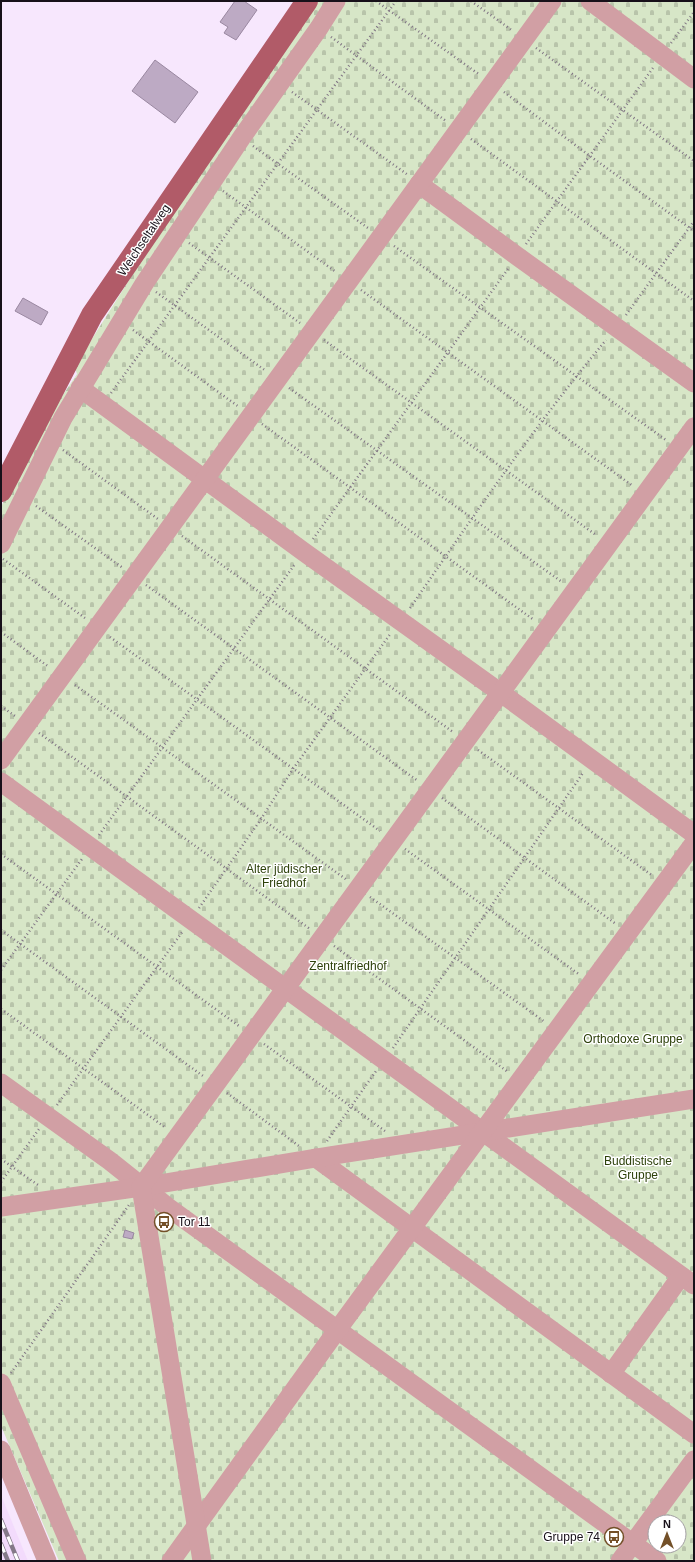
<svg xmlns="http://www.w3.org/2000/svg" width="695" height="1562" font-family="Helvetica,sans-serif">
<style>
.built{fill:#f3dbfc}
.cemetery{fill:url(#cemetery-stones);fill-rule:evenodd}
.building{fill:#bdaac4;stroke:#9a88a1}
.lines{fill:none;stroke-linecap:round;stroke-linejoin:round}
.path{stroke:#807584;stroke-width:2.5;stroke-dasharray:1 3;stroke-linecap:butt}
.minor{stroke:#d19fa4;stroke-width:19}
.major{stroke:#b15b68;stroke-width:22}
.rail-casing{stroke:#847988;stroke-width:4.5}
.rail{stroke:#fff;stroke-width:3;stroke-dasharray:9;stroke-linecap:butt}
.labels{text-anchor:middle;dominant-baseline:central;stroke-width:3;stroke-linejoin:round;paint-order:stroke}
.street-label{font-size:12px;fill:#171019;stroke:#fff}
.park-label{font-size:12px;fill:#2d410a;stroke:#fff}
.poi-label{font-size:12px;fill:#171019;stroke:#fff;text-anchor:start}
</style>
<defs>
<pattern id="cemetery-stones" width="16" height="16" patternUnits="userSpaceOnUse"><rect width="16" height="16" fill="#d7e6c7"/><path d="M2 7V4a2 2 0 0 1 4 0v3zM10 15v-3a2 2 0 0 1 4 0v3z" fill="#b8c4aa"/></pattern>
</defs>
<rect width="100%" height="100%" fill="#f7e7fd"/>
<path class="built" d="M1,1495L28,1561H1Z"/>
<path class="cemetery" d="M319,1H694V1561H59L1,1426V507L36,435L77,374L76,371L73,369L148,250L229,128ZM655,1522H679V1546H655Z"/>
<g class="building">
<path d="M235,1H244L257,10L236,40L224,33L228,27L220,22Z"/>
<path d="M155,60L198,92L175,123L132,91Z"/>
<path d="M23,298L48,312L41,325L15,311Z"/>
<path d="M125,1230L134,1233L132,1239L123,1237Z"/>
</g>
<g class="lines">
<g class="path">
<path d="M376,1L480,75"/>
<path d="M471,1L513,31"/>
<path d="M331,37L446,121"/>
<path d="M671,43L694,12"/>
<path d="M536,48L694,161"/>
<path d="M292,92L408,175"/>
<path d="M504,92L590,156L694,231"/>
<path d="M471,139L694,301"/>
<path d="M253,146L368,228"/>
<path d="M223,191L336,272"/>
<path d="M189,243L300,323"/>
<path d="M526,244L653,68"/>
<path d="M394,246L666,440"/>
<path d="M361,290L633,486"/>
<path d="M156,292L266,371"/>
<path d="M626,315L694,221"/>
<path d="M133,330L239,407"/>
<path d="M324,340L596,535"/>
<path d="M289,388L562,582"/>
<path d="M111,393L396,1"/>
<path d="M262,424L534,620"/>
<path d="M63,450L158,519"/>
<path d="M36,506L123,568"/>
<path d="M182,536L453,732"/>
<path d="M313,539L508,269"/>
<path d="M3,559L85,618"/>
<path d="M146,585L418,781"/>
<path d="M410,608C473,517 535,425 606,340"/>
<path d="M1,632L49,667"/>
<path d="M110,637L380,831"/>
<path d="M75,685L347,880"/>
<path d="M1,706L15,716"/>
<path d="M39,733L310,929"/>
<path d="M478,750L653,876"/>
<path d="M442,798L616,924"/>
<path d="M99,835L295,564"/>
<path d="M405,849L580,975"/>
<path d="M1,854L239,1026"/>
<path d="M370,897L545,1022"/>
<path d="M199,908L261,819L293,769L391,633"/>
<path d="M1,930L203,1076"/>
<path d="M334,946L508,1072"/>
<path d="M1,970L82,859"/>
<path d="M1,1009L166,1128"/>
<path d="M264,1044L385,1131"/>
<path d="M393,1048L583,773"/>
<path d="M227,1093L299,1146"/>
<path d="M57,1105L183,931"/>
<path d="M327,1141L376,1071"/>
<path d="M1,1159L38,1185"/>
<path d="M1,1182L39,1129"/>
<path d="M11,1373L129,1205"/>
</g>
<g class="minor">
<path d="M590,1L694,79"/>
<path d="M419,184L517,256L694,383"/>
<path d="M80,388L304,552L501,693L694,834"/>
<path d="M1,544L63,418L144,284L242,137L319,28L336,1"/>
<path d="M1,760L552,1"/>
<path d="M1,782L694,1285"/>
<path d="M1,1083L110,1161L169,1208L657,1561"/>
<path d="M316,1158L694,1434"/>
<path d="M1,1207L141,1187L316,1158L694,1099"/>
<path d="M611,1374L681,1276"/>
<path d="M1,1383L77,1561"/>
<path d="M1,1450L47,1561"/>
<path d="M171,1561L338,1329L694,843"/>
<path d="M202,1561L141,1187L694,427"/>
<path d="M620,1561L694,1460"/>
</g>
<path class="major" d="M1,491L92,315L307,1"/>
<defs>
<g id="rail">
<path d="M1,1520L18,1561"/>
<path d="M1,1544L8,1561"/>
</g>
</defs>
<use href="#rail" class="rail-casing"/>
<use href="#rail" class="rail"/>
</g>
<defs>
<symbol id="bus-ring" viewBox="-11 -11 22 22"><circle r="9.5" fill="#fff" stroke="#735028" stroke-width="1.5"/><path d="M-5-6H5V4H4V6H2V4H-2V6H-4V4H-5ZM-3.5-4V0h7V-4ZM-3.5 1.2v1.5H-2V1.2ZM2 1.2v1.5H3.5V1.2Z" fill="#735028"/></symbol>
</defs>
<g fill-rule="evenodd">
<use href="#bus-ring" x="153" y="1211" width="22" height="22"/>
<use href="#bus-ring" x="603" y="1526" width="22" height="22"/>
</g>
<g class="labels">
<g class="street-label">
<text transform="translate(144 240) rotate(-56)">Weichseltalweg</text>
</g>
<g class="park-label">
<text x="284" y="869">Alter jüdischer<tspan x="284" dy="14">Friedhof</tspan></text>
<text x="348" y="966">Zentralfriedhof</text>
<text x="633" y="1039">Orthodoxe Gruppe</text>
<text x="638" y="1161">Buddistische<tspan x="638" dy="14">Gruppe</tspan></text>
</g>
<g class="poi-label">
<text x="178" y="1222">Tor 11</text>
<text x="600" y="1537" text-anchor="end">Gruppe 74</text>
</g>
</g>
<rect width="695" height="1562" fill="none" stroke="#171019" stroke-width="4"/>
<g transform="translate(667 1534)"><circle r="19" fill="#ffffff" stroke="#a29fa3"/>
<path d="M0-3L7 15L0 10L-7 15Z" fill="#735028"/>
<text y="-6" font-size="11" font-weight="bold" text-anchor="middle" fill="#171019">N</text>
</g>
</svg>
